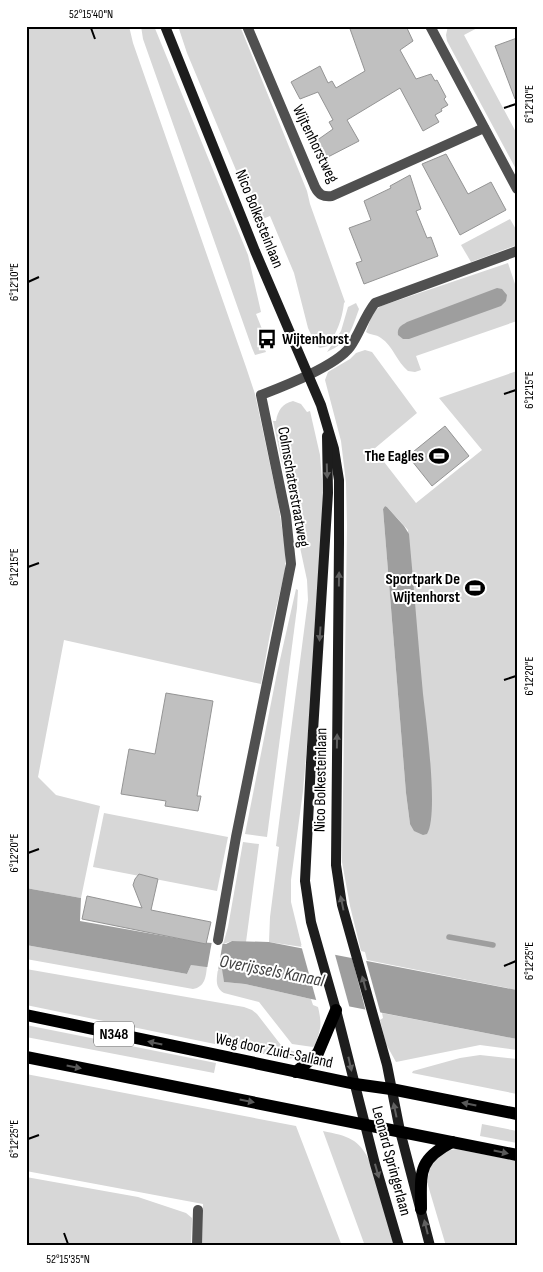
<svg xmlns="http://www.w3.org/2000/svg" width="543" height="1272" font-family="'Sofia Sans Condensed',sans-serif">
<style>
.green{fill:#d7d7d7;fill-rule:evenodd}
.water{fill:#9e9e9e}
.pier{fill:#fff}
.lines{fill:none;stroke-linecap:round;stroke-linejoin:round}
.stream{stroke:#9e9e9e;stroke-width:5.5}
.building{fill:#c0c0c0;stroke:#949494}
.street{stroke:#505050;stroke-width:10}
.secondary{stroke:#1d1d1d;stroke-width:10}
.primary{stroke:#000;stroke-width:12}
.oneway{fill:#616161}
.oneway2{fill:#595959}
.ticks{fill:none;stroke:#000;stroke-width:2}
.labels{text-anchor:middle;dominant-baseline:central;stroke-width:4;stroke-linejoin:round;paint-order:stroke}
.shield{fill:#fff;stroke:#4c4c4c;stroke-width:1}
.shield-label{font-size:15px;font-weight:bold;fill:#000}
.street-label{font-size:16px;fill:#000;stroke:#fff}
.poi-label{font-size:16px;font-weight:bold;fill:#000;stroke:#fff;text-anchor:end}
.water-label{font-size:18px;font-style:italic;fill:#3f3f3f;stroke:#fff}
.neatline{fill:none;stroke:#000;stroke-width:2}
.ticks-label{font-size:12px;text-anchor:middle;fill:#000}
</style>
<rect width="100%" height="100%" fill="#fff"/>
<g class="green">
<path d="M26,26H129L133,43L246,367L255,394L278,502L285,547V571L270,634L261,684L64,640L38,777L56,795L100,806L81,898L26,888Z"/>
<path d="M141,26H154L248,255L261,312L256,314L264,334L259,336L266,352L255,355L252,348L143,39Z"/>
<path d="M178,26H240L307,191L310,204L345,302L344,303C342,320 337,332 328,346L320,348L316,345L308,328L294,273L270,216L260,220L251,206L187,53Z"/>
<path d="M448,26H481L464,35L517,134V171L447,41L446,35Z"/>
<path d="M510,219L517,231V245L471,262L461,245Z"/>
<path d="M508,263L517,290V321L416,356L421,370L415,372L408,371C397,362 393,346 381,338C376,334 370,335 366,332L373,312L381,306Z"/>
<path d="M356,303L359,309C351,331 349,342 327,352L341,331L348,307Z"/>
<path d="M365,350L372,352L417,413L374,449L416,503L482,450L439,398L517,371V990L367,960L365,952L361,951L350,906L342,862L347,526L346,483L341,441L325,380L328,372L350,359L356,353ZM385,506L387,507L408,530L410,824L406,793L383,509Z"/>
<path d="M293,401L301,404L307,412L310,411L320,455L324,505L310,710L303,791L291,880V902L302,947L269,942L270,917L279,847L276,846L308,600L307,580L273,421H276C278,410 282,404 293,401Z"/>
<path d="M296,589L298,590L297,608L267,837L245,834L277,673Z"/>
<path d="M104,813L228,837L217,891L93,867Z"/>
<path d="M243,842L259,844L246,942L232,941L223,944L228,927Z"/>
<path d="M26,945L187,974L191,965L207,966C206,977 205,987 193,989L26,959Z"/>
<path d="M218,968L223,969L224,982L245,984L311,999L313,1005L318,1007C322,1024 321,1029 315,1045L313,1047L292,1044L259,1002L224,993C214,987 217,978 218,968Z"/>
<path d="M26,969L244,1007L252,1010L257,1014L284,1049L302,1053L303,1056L288,1059L26,1005Z"/>
<path d="M382,1013L517,1039V1050L480,1045L396,1062L386,1044L380,1020L383,1018Z"/>
<path d="M26,1025L216,1063L214,1073L26,1037Z"/>
<path d="M480,1055L517,1059V1094L412,1073L413,1071L460,1058Z"/>
<path d="M26,1074L296,1126L342,1246H202L203,1204L26,1171Z"/>
<path d="M482,1124L517,1131V1143L480,1136Z"/>
<path d="M323,1131C347,1136 359,1138 370,1162L394,1246H365Z"/>
<path d="M456,1149L517,1161V1246H446L427,1182L430,1166L436,1158L446,1151Z"/>
<path d="M26,1177L138,1197L186,1213L192,1218L191,1246H26Z"/>
</g>
<g class="water">
<path d="M497,288L502,289L507,295L506,301L501,306L409,339H403L398,335C397,327 401,326 407,322Z"/>
<path d="M385,506L387,507L404,526L409,534C414,588 418,641 423,694C426,720 439,815 427,834L423,835L414,831L410,824L406,793L383,509Z"/>
<path d="M26,888L81,898L80,921L198,942L226,944L232,941L269,942L517,990V1039L311,999L245,984L224,982L222,969L191,965L187,974L26,945Z"/>
</g>
<g class="pier">
<path d="M212,941H223L218,971L207,969Z"/>
<path d="M301,945L334,951L350,1009L317,1003Z"/>
<path d="M351,954L365,957L381,1015L366,1012Z"/>
</g>
<g class="lines">
<path class="stream" d="M449,937L493,945"/>
</g>
<g class="building">
<path d="M349,26H406L413,41L400,50L416,79L431,74L435,81L437,80L446,97L444,99L448,105L441,109L442,111L435,115L439,122L423,131L400,88L347,120L359,141L326,158L316,141L333,129L329,122L333,120L318,92L300,99L291,82L320,66L328,83L332,81L336,88L365,71Z"/>
<path d="M517,38V99H515L495,46Z"/>
<path d="M446,154L468,194L491,182L506,210L460,235L422,164Z"/>
<path d="M410,175L421,209L416,211L427,238L431,237L438,256L364,284L356,263L362,261L349,228L371,220L364,201L391,188L390,186Z"/>
<path d="M445,426L469,456L432,486L408,456Z"/>
<path d="M166,693L213,701L197,796H201L198,811L165,806L166,801L121,794L129,749L155,754Z"/>
<path d="M139,874L158,879L151,910L211,922L206,944L82,919L87,896L142,908L133,885L135,879Z"/>
</g>
<g class="lines">
<g class="street">
<path d="M247,26L315,187C319,195 323,197 332,196L484,128"/>
<path d="M430,26L517,189"/>
<path d="M218,940L236,837L291,564L286,516L261,395C284,386 336,366 350,347C360,333 364,317 375,303L517,251"/>
<path d="M197,1246L198,1210"/>
</g>
<g class="secondary">
<path d="M165,26L255,251L321,405L334,449L339,480V543L336,865L342,905L387,1065L400,1131L430,1246"/>
<path d="M327,436L328,493L311,763L305,881L311,922L336,1010L375,1164L399,1246"/>
</g>
<g class="primary">
<path d="M26,1015L355,1084L391,1089L517,1114"/>
<path d="M26,1057L517,1155"/>
<path d="M296,1072L318,1053L336,1010"/>
<path d="M421,1209C421,1173 417,1160 452,1142"/>
</g>
</g>
<defs><path id="oneway-solid" d="M-6-.8H1V-3.2L6.5 0L1 3.2V.8H-6Z" transform="scale(1.25)"/></defs>
<g class="oneway">
<use href="#oneway-solid" transform="translate(327 471) rotate(88)"/>
<use href="#oneway-solid" transform="translate(339 579) rotate(-89)"/>
<use href="#oneway-solid" transform="translate(320 634) rotate(94)"/>
<use href="#oneway-solid" transform="translate(337 741) rotate(-89)"/>
<use href="#oneway-solid" transform="translate(342 903) rotate(-102)"/>
<use href="#oneway-solid" transform="translate(364 983) rotate(-105)"/>
<use href="#oneway-solid" transform="translate(350 1064) rotate(77)"/>
<use href="#oneway-solid" transform="translate(395 1110) rotate(-102)"/>
<use href="#oneway-solid" transform="translate(377 1171) rotate(74)"/>
<use href="#oneway-solid" transform="translate(426 1227) rotate(-104)"/>
</g>
<g class="oneway2">
<use href="#oneway-solid" transform="translate(155 1043) rotate(-168)"/>
<use href="#oneway-solid" transform="translate(74 1067) rotate(11)"/>
<use href="#oneway-solid" transform="translate(247 1101) rotate(11)"/>
<use href="#oneway-solid" transform="translate(469 1104) rotate(-169)"/>
<use href="#oneway-solid" transform="translate(501 1152) rotate(12)"/>
</g>
<path class="ticks" d="M91,28L95,39M504,108L516,104M28,282L39,277M504,394L516,390M28,567L39,563M504,680L516,676M28,853L39,849M504,966L516,961M28,1139L39,1135M64,1233L68,1244"/>
<defs>
<symbol id="bus-bare" viewBox="-9 -9 18 18"><path d="M-5-6H5V4H4V6H2V4H-2V6H-4V4H-5ZM-3.5-4V0h7V-4ZM-3.5 1.2v1.5H-2V1.2ZM2 1.2v1.5H3.5V1.2Z" fill="#000" stroke="#fff" stroke-width="2.5" paint-order="stroke"/></symbol>
<symbol id="stadium-bare" viewBox="-9 -9 18 18"><path d="M0-5a6.5 5 0 1 0 0 10a6.5 5 0 1 0 0-10ZM-3.5-1.8h7v3.6h-7Z" fill="#000" stroke="#fff" stroke-width="2.5" paint-order="stroke"/></symbol>
</defs>
<g fill-rule="evenodd">
<use href="#bus-bare" x="253" y="325" width="28" height="28"/>
<use href="#stadium-bare" x="425" y="442" width="28" height="28"/>
<use href="#stadium-bare" x="461" y="574" width="28" height="28"/>
</g>
<g class="labels">
<rect class="shield" x="94" y="1021.5" width="40" height="25" rx="4"/>
<g class="shield-label">
<text x="114" y="1034">N348</text>
</g>
<g class="street-label">
<text transform="translate(315 144) rotate(64)">Wijtenhorstweg</text>
<text transform="translate(259 219) rotate(68)">Nico Bolkesteinlaan</text>
<text transform="translate(293 487) rotate(80)">Colmschaterstraatweg</text>
<text transform="translate(321 780) rotate(-89)">Nico Bolkesteinlaan</text>
<text transform="translate(274 1051) rotate(12)">Weg door Zuid-Salland</text>
<text transform="translate(391 1161) rotate(75)">Leonard Springerlaan</text>
</g>
<g class="poi-label">
<text x="282" y="339" text-anchor="start">Wijtenhorst</text>
<text x="424" y="456">The Eagles</text>
<text x="460" y="579">Sportpark De<tspan x="460" dy="18">Wijtenhorst</tspan></text>
</g>
<g class="water-label">
<text transform="translate(272 971) rotate(11)">Overijssels Kanaal</text>
</g>
</g>
<rect width="543" height="1272" fill="none" stroke="#ffffff" stroke-width="55"/>
<rect x="28" y="28" width="488" height="1216" class="neatline"/>
<g class="ticks-label">
<text x="91" y="18">52°15'40"N</text>
<text transform="translate(529 104) rotate(-90)" y="4">6°12'10"E</text>
<text transform="translate(14 282) rotate(-90)" y="4">6°12'10"E</text>
<text transform="translate(529 390) rotate(-90)" y="4">6°12'15"E</text>
<text transform="translate(14 567) rotate(-90)" y="4">6°12'15"E</text>
<text transform="translate(529 676) rotate(-90)" y="4">6°12'20"E</text>
<text transform="translate(14 853) rotate(-90)" y="4">6°12'20"E</text>
<text transform="translate(529 961) rotate(-90)" y="4">6°12'25"E</text>
<text transform="translate(14 1139) rotate(-90)" y="4">6°12'25"E</text>
<text x="68" y="1263">52°15'35"N</text>
</g>
</svg>
